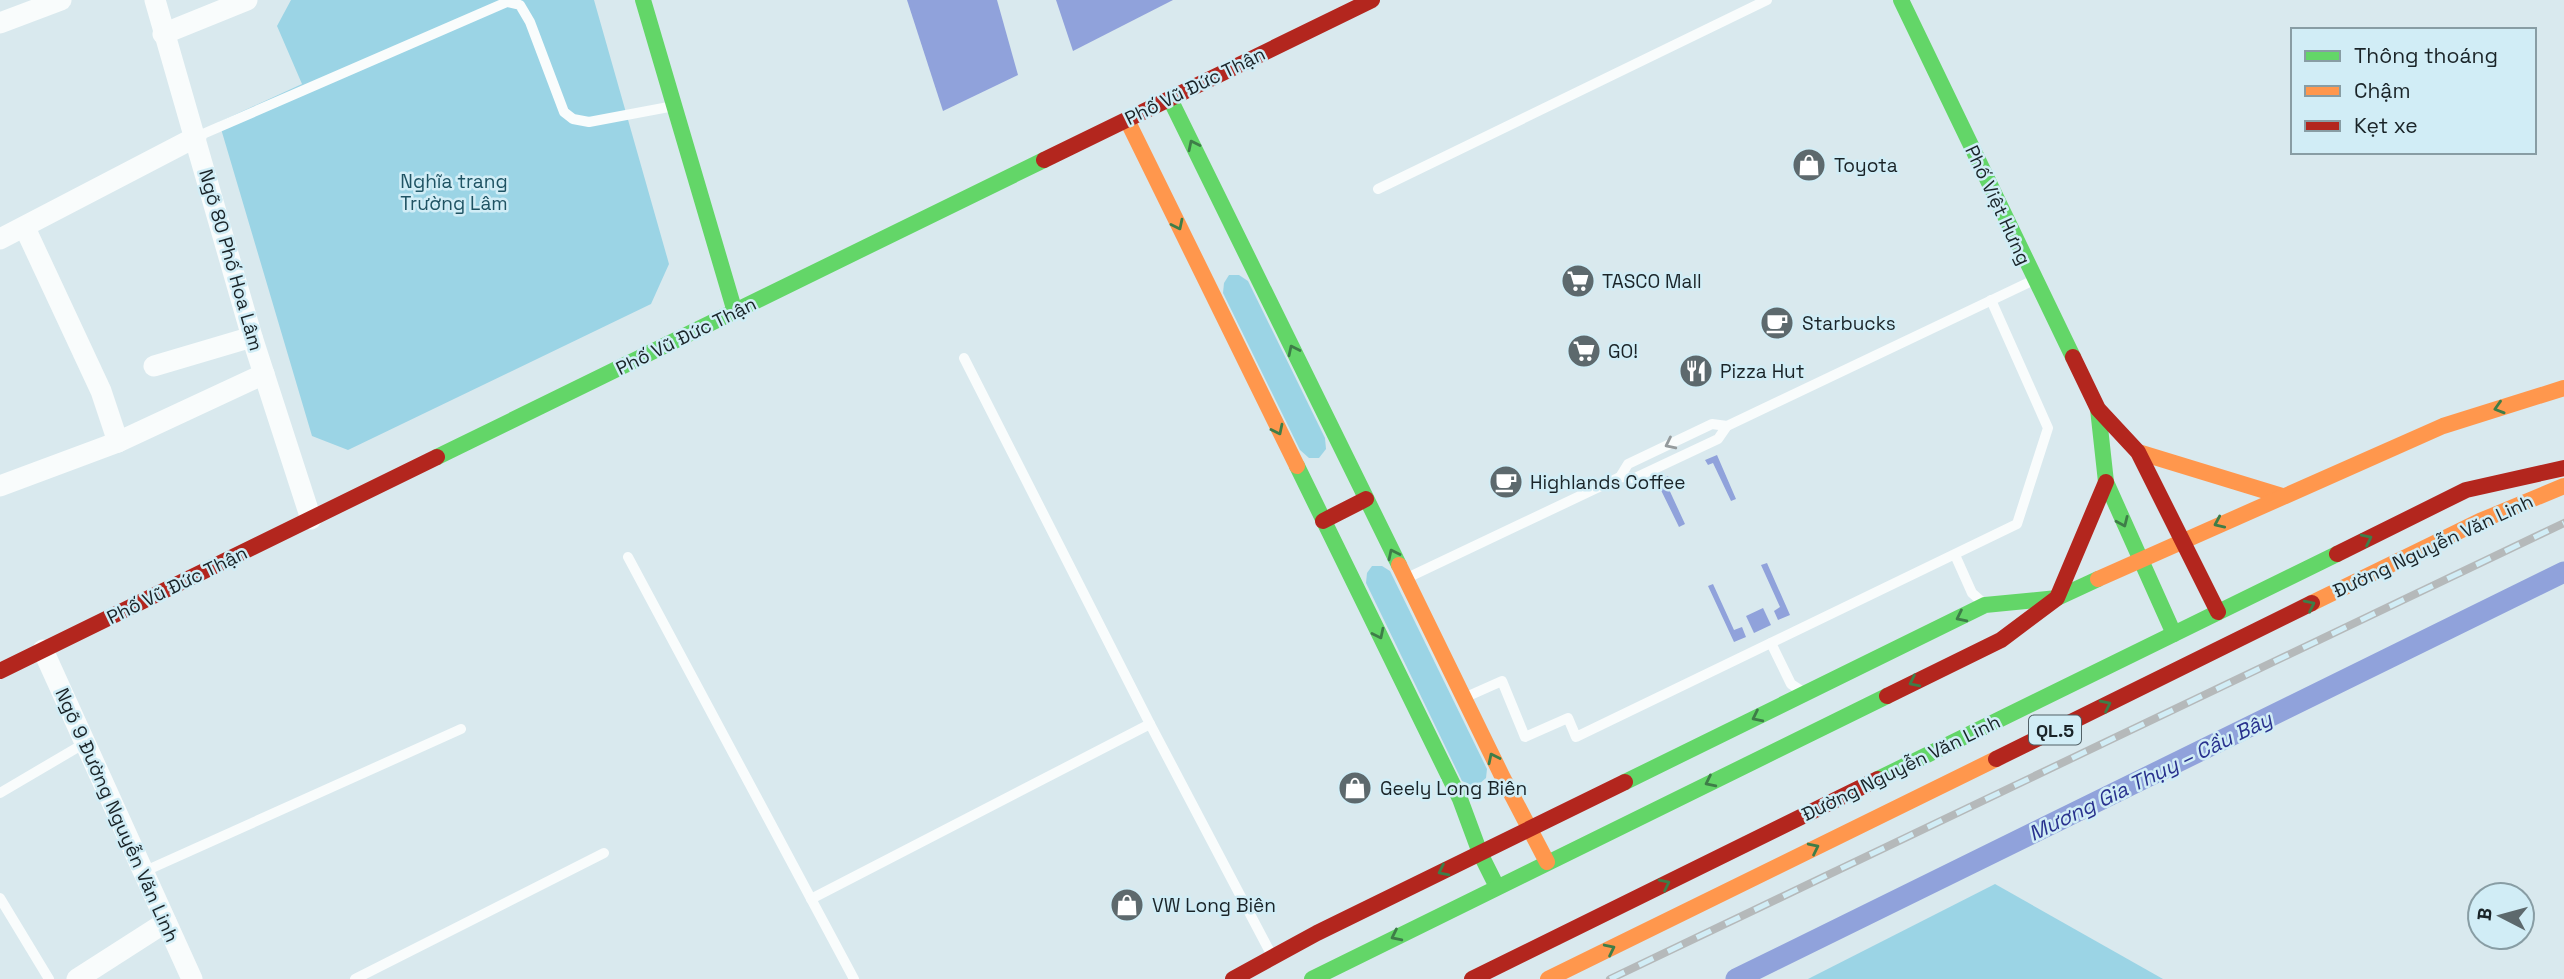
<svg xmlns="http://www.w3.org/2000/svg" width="2564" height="979" font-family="'Space Grotesk',sans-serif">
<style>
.green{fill:#9bd4e5}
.water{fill:#90a2db}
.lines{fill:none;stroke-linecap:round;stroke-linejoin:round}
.canal{stroke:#90a2db;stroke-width:21}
.lane{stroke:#f9fcfc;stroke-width:10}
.street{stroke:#f9fcfc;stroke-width:21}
.fast{stroke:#63d668;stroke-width:16}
.slow{stroke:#ff974d;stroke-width:16}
.jam{stroke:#b3261e;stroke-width:16}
.rail-casing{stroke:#b5b9ba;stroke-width:8}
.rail{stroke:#d1edf6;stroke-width:5;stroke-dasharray:16;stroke-linecap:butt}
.oneway{stroke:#3e7d48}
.oneway2{stroke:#959b9d}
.labels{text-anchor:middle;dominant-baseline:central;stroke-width:5;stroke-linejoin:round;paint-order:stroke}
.shield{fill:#d1edf6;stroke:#516066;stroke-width:2}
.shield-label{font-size:18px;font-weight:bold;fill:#1a2428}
.street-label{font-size:19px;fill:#1a2428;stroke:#d1edf6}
.poi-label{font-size:19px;fill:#1a2428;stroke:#d1edf6;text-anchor:start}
.park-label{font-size:19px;fill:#1f5363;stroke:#d1edf6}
.water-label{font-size:21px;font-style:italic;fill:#29328e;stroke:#d1edf6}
</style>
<rect width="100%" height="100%" fill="#d9e9ee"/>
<g class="green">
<path d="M291,0H594L669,264L651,304L348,450L312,436L219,122L302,84L277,26Z"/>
<path d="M1229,275H1239L1248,281L1325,438L1326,449L1319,458H1309L1300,450L1223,293L1224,283Z"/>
<path d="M1372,566H1382L1390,571L1487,769L1486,778L1479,784L1471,785L1462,781L1366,583L1367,573Z"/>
<path d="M1995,884L2163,979H1808Z"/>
</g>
<g class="water">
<path d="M907,0H997L1018,75L943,111Z"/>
<path d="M1056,0H1173L1073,51Z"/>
<path d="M1717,455L1736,499L1731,501L1713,463L1708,465L1705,460Z"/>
<path d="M1668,476L1671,482L1667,485L1685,524L1679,527L1657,482Z"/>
<path d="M1767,563L1790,615L1778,620L1774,611L1780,607L1761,565Z"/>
<path d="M1713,584L1734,630L1742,627L1746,637L1734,642L1708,586Z"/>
<path d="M1763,608L1771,625L1754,633L1746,616Z"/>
</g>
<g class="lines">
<path class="canal" d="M1736,979L2564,572"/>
<g class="lane">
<path d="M196,137L507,2L520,5L530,22L564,112L573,119L589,122L674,106"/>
<path d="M1378,189L1767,0"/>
<path d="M964,358L1150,724L1270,952"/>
<path d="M1620,477L1628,464L1712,424L1727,426"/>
<path d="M1955,555L1972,593L1981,601"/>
<path d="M628,557L854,979"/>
<path d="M1407,578L1620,477L1635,478L1718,439L1727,426L2034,280"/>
<path d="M1771,643L1791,684L1800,690"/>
<path d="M1466,697L1502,681L1525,737L1568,718L1576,737L2017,524L2048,428L1991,300"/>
<path d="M0,793L85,743"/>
<path d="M143,872L461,729"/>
<path d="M0,898L49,979"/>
<path d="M811,899L1150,724"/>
<path d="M355,979L604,853"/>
</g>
<g class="street">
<path d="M155,0L252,337L311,519"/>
<path d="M0,23L61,0"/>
<path d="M163,34L247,0"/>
<path d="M25,228L101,391L118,442"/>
<path d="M0,239L196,137"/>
<path d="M154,366L252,337"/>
<path d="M0,486L118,442L264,374"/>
<path d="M43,650L192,979"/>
<path d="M77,979L166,922"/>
</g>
<g class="fast">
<path d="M643,0L735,312"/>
<path d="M1901,0L2073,357"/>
<path d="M1170,99L1399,565"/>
<path d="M2098,409L2106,482L2174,634"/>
<path d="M437,457L1044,160"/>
<path d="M1297,466L1460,799L1480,853L1497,887"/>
<path d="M1878,779L2337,554"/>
<path d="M1625,782L1985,605L2057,598L2098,579"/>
<path d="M1312,979L1887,696"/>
</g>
<g class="slow">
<path d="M1127,120L1297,466"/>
<path d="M2138,452L2282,496"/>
<path d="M1399,565L1503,778L1547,862"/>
<path d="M2098,579L2443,426L2564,388"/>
<path d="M2312,603L2480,521L2564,486"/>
<path d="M1548,979L1996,759"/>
</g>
<g class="jam">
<path d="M1044,160L1372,0"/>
<path d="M2073,357L2098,409L2138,452L2218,612"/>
<path d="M1323,521L1366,499"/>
<path d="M2337,554L2466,490L2564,468"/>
<path d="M0,671L437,457"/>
<path d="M1887,696L2001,640L2057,598L2106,482"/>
<path d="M1996,759L2312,603"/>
<path d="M1233,979L1317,933L1625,782"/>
<path d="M1472,979L1878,779"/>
</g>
<defs>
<path id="rail" d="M1610,979L2564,523"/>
</defs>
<use href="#rail" class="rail-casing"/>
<use href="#rail" class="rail"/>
</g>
<defs><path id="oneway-chevron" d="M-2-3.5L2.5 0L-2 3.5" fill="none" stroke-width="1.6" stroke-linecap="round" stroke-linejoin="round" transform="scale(1.75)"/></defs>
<g class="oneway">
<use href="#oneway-chevron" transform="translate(1193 145) rotate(-116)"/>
<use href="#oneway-chevron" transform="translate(1178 225) rotate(64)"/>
<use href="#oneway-chevron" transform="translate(1293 350) rotate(-116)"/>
<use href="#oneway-chevron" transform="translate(2499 408) rotate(163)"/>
<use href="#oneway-chevron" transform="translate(1278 430) rotate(64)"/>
<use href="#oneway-chevron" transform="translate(2123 522) rotate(66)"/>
<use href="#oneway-chevron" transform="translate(2219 523) rotate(156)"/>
<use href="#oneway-chevron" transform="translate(2367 539) rotate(-26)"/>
<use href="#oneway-chevron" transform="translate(1393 554) rotate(-116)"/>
<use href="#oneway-chevron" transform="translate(2310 605) rotate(-26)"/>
<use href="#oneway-chevron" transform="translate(1961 617) rotate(154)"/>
<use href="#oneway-chevron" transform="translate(1379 634) rotate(64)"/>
<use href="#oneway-chevron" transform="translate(1914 682) rotate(154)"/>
<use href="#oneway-chevron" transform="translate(2106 705) rotate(-26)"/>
<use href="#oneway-chevron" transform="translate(1757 717) rotate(154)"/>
<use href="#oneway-chevron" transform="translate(1493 758) rotate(-116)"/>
<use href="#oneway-chevron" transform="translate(1710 782) rotate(154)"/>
<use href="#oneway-chevron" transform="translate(1814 848) rotate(-26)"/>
<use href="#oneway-chevron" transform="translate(1443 871) rotate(154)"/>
<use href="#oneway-chevron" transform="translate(1665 884) rotate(-26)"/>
<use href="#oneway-chevron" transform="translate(1396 936) rotate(154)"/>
<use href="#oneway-chevron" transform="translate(1610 949) rotate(-26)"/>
</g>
<use class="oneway2" href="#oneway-chevron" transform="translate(1670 444) rotate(154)"/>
<defs>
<symbol id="shop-disc" viewBox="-11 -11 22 22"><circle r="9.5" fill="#5d696d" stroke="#d1edf6"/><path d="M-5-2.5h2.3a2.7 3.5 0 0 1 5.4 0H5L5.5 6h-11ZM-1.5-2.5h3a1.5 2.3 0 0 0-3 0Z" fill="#fff"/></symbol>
<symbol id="supermarket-disc" viewBox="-11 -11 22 22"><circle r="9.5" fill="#5d696d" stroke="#d1edf6"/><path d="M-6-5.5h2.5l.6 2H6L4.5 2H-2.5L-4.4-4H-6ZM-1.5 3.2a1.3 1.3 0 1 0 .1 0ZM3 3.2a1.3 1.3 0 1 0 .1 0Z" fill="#fff"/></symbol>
<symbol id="cafe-disc" viewBox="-11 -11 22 22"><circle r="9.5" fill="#5d696d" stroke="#d1edf6"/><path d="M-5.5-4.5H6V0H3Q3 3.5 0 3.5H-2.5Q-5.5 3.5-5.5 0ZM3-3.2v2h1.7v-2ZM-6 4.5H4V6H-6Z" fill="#fff"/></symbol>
<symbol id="restaurant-disc" viewBox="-11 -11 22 22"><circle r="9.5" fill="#5d696d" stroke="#d1edf6"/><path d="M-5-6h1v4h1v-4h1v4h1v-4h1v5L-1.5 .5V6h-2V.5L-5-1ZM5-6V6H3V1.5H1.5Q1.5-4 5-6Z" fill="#fff"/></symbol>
</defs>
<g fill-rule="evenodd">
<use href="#shop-disc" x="1790" y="146" width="38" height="38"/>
<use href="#supermarket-disc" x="1559" y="262" width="38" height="38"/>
<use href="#cafe-disc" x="1758" y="304" width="38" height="38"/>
<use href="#supermarket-disc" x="1565" y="332" width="38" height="38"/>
<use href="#restaurant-disc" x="1677" y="352" width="38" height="38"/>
<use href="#cafe-disc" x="1487" y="463" width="38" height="38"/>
<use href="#shop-disc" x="1336" y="769" width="38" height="38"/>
<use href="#shop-disc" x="1108" y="886" width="38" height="38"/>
</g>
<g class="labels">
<rect class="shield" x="2029" y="715.5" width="52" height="29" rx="5"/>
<g class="shield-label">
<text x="2055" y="730">QL.5</text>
</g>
<g class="street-label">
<text transform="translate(1195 86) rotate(-26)">Phố Vũ Đức Thận</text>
<text transform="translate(1998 205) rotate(65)">Phố Việt Hưng</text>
<text transform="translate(231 260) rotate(74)">Ngõ 80 Phố Hoa Lâm</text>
<text transform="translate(686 336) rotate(-26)">Phố Vũ Đức Thận</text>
<text transform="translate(2433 546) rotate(-25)">Đường Nguyễn Văn Linh</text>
<text transform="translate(177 585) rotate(-26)">Phố Vũ Đức Thận</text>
<text transform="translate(1901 768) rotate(-26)">Đường Nguyễn Văn Linh</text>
<text transform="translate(117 815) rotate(66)">Ngõ 9 Đường Nguyễn Văn Linh</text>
</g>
<g class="poi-label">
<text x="1834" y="165">Toyota</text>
<text x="1602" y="281">TASCO Mall</text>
<text x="1802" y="323">Starbucks</text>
<text x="1608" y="351">GO!</text>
<text x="1720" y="371">Pizza Hut</text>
<text x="1530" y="482">Highlands Coffee</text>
<text x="1380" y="788">Geely Long Biên</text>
<text x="1152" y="905">VW Long Biên</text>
</g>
<g class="park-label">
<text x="454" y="181">Nghĩa trang<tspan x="454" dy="22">Trường Lâm</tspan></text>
</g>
<g class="water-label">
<text transform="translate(2150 776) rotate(-26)">Mương Gia Thụy – Cầu Bây</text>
</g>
</g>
<rect x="2291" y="28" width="245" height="126" fill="#d1edf6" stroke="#889da4" stroke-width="2"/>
<rect x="2305" y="51" width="35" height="10" fill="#63d668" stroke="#889da4" stroke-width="2"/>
<text x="2354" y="63" font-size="21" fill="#1a2428">Thông thoáng</text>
<rect x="2305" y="86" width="35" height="10" fill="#ff974d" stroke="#889da4" stroke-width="2"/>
<text x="2354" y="98" font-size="21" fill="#1a2428">Chậm</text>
<rect x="2305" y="121" width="35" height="10" fill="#b3261e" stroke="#889da4" stroke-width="2"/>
<text x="2354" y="133" font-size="21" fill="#1a2428">Kẹt xe</text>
<g transform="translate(2501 916) rotate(276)"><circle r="33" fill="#d1edf6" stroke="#889da4" stroke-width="2"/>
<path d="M0-5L12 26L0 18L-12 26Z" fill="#5d696d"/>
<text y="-10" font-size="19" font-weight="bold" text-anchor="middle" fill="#1a2428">B</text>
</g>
</svg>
